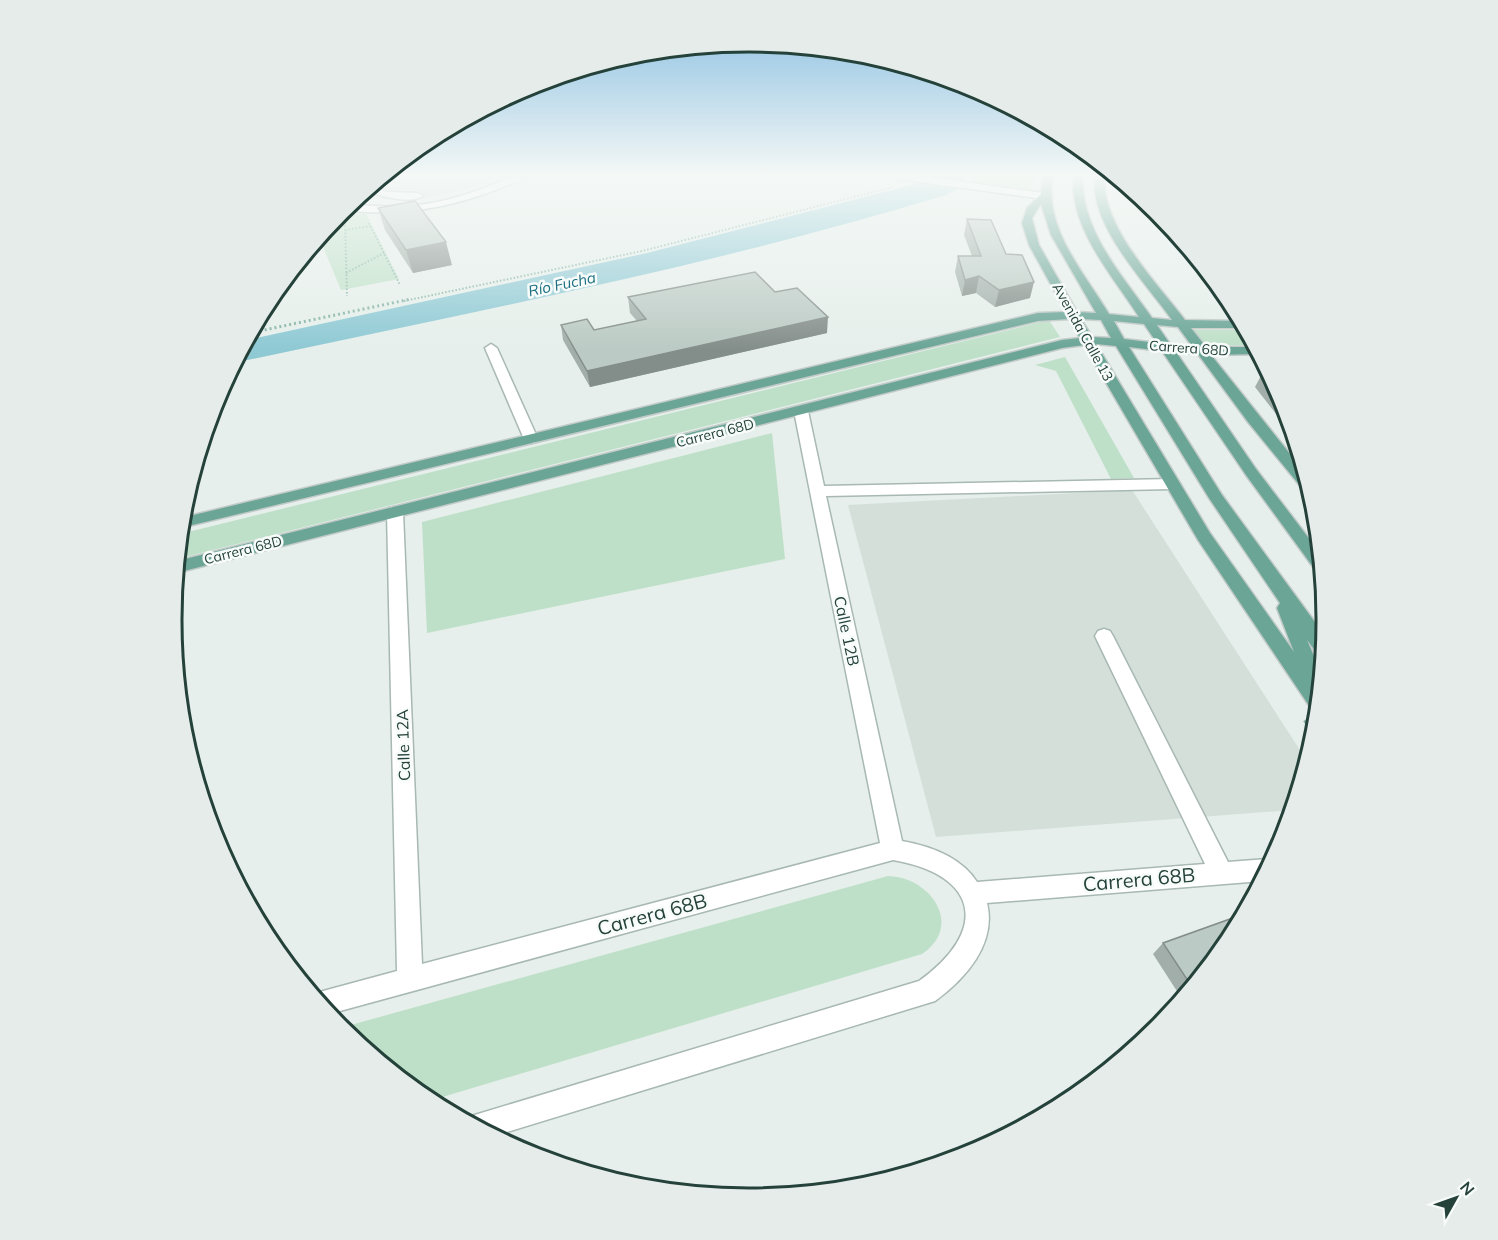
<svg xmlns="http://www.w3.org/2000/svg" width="1498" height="1240" font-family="Mulish,sans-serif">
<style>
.built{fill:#d4dfda}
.green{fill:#bfe0c8}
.water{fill:#8ec9d4}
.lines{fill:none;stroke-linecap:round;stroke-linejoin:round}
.minor-casing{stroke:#a8b8b2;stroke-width:3}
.major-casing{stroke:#c2cac8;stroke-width:3}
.path-far2{stroke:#86b3a5;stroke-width:2;stroke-dasharray:1.5 2;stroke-linecap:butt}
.path-far1{stroke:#86b3a5;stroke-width:3;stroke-dasharray:2 3;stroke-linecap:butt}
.path{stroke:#86b3a5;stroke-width:4.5;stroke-dasharray:4 5;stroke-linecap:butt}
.minor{fill:#fff;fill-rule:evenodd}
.major{fill:#6aa596;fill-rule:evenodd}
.wall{fill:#a1aea9}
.shaded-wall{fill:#838d89}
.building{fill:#bbcac4;stroke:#838d89;stroke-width:1.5}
.labels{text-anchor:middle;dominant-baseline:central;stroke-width:5;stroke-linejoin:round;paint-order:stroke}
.far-street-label{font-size:14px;fill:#24423a;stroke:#f7fbf9}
.far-water-label{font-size:15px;font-style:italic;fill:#1c6f80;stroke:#f7fbf9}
.street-label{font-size:16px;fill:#24423a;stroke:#f7fbf9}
.near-street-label{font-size:20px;fill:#24423a;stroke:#f7fbf9}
.rim{fill:none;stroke:#24423a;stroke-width:3}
</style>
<rect width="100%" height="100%" fill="#e6efeb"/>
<g class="built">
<path d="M383,176H503L462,191L413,200L383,199L362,194Z"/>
<path d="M1132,490L1307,761L1293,810L936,837L848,505Z"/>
</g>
<g class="green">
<path d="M975,176H1034L1031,189L973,182Z"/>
<path d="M366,214L399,279L341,290L319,237L338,215Z"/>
<path d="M1049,320L1060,337L177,559L180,534Z"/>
<path d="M1193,330H1246L1254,345L1203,346Z"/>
<path d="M1065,357L1134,478L1111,479L1056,371L1035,365Z"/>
<path d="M772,433L785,559L427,633L422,522Z"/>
<path d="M888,876C931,877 964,926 922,954L429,1101L340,1028Z"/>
</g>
<path class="water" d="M926,176H966L959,188L946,195C713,266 472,312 234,363L247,340L647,253L919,183Z"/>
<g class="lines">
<defs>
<g id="minor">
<path d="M515,176H527C520,182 507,185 498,189C447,209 395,217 341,210L348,205C371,205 394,208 417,205C451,202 483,188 515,176Z"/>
<path d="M895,176H919L1044,193L1049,196L1044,199L899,179Z"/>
<path d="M371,186L387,192L418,193L423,196C410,205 380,196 366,190Z"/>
<path d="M491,344L497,348L538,439L536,442L531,443L524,439L485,348Z"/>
<path d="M801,407L808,411L824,486L1172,479L1180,484L1172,489L826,496L902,841C930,846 961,857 977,882L1205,864L1095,636L1098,631L1104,629L1110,631L1113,636L1228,862L1267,859L1272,861L1262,881L987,903C997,944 965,979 935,1001L494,1136L466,1121L468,1117L919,981C989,931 980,875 893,860L329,1014L312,994L397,971L387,512L389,508L395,507L403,512L422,964L880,843L794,411Z"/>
</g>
<path id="major" d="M1043,176H1053C1043,228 1084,272 1109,314L1139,317C1112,275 1070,229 1073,176H1083C1080,230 1123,276 1152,318L1172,320C1145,282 1089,225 1095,176H1105C1100,225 1157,283 1185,320L1242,321L1245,328H1191L1206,347H1255L1259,354L1211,355L1306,474L1312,495L1306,493L1248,422L1198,354L1176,352L1256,469L1320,553L1322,573L1316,571L1246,475L1162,351L1129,347L1222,495L1325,636L1324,655L1317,653L1307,640L1322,675L1318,712L1312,710L1198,540L1084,345L1062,348L176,573L177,561L1062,340L1080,338L1069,319L1038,321L180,528L181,518L1038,313L1066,312L1029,245L1022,223L1027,208L1041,194ZM1041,204L1051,235L1096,313L1077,312L1039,245L1032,218ZM1081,319L1101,320L1111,338L1092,337ZM1114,321L1144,324L1157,343L1124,339ZM1157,325L1178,327L1192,346L1170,344ZM1096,344L1116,346L1209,498L1280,603L1277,608L1294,652L1210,533Z"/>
</defs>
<use href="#minor" class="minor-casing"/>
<use href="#major" class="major-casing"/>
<g class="path-far2">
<path d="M345,222L347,296"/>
<path d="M369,223L400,285"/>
<path d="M345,230L370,226"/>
<path d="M346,273L384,253"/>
<path d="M404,301L642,251L893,187"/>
</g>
<path class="path-far1" d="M250,333L411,299"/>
<path class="path" d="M1305,720L1315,734"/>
<use href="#minor" class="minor"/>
<use href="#major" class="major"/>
</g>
<g class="wall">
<path d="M378,208L452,265L413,273L385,230Z"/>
<path d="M967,219L1006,254L1030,298L995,307L976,293L962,296L955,272L958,256H972L964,235Z"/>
<path d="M775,292L827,333L590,387L563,340L561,325L594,330L637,321L630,313L628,297Z"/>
<path d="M1264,370H1267L1283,399L1295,438L1255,387Z"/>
<path d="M1229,941L1182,999L1153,954L1163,943Z"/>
</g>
<g class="shaded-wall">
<path d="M446,242L452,265L413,273L406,250Z"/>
<path d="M979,276L976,293L962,296L965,280Z"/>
<path d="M1034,282L1030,298L995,307L999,290Z"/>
<path d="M270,296L272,301L267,302L269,299Z"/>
<path d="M828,317L827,333L590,387L587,371Z"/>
</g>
<g class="building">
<path d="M415,201L446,242L406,250L378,208Z"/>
<path d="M967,219L991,220L1006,254L1022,255L1034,282L999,290L979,276L965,280L958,256H981Z"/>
<path d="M755,272L775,292L797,288L828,317L587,371L561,325L587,319L594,330L646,319L628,297Z"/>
<path d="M1264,370H1267L1274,382Z"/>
<path d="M1244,914L1229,941L1192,987L1163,943Z"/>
</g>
<linearGradient id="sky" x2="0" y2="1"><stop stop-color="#84bce0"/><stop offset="0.5" stop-color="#f4f8f6"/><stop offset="1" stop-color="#f4f8f6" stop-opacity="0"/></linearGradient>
<rect width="1498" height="350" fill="url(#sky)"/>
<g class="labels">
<g class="far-street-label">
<text transform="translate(1083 332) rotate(61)">Avenida Calle 13</text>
<text transform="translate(1189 348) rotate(4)">Carrera 68D</text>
<text transform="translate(715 433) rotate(-14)">Carrera 68D</text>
<text transform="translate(243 550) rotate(-14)">Carrera 68D</text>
</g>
<g class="far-water-label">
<text transform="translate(562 284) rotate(-12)">Río Fucha</text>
</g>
<g class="street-label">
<text transform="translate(847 631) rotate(78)">Calle 12B</text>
<text transform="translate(403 745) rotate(-92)">Calle 12A</text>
</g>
<g class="near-street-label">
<text transform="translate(1139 879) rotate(-5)">Carrera 68B</text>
<text transform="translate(652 914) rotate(-15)">Carrera 68B</text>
</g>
</g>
<path d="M0 0H1498V1240H0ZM749 52H749A567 567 0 0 1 1316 619V621A567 567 0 0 1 749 1188H749A567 567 0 0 1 182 621V619A567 567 0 0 1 749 52Z" fill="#e6ecea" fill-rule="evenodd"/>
<path class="rim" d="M749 52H749A567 567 0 0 1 1316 619V621A567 567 0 0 1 749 1188H749A567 567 0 0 1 182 621V619A567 567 0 0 1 749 52Z"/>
<g transform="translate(1456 1198) rotate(50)" stroke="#f7fbf9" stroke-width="4.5" paint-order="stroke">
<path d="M0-4.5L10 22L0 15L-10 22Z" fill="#24423a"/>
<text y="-9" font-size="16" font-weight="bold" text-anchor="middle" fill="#24423a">N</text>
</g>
</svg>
